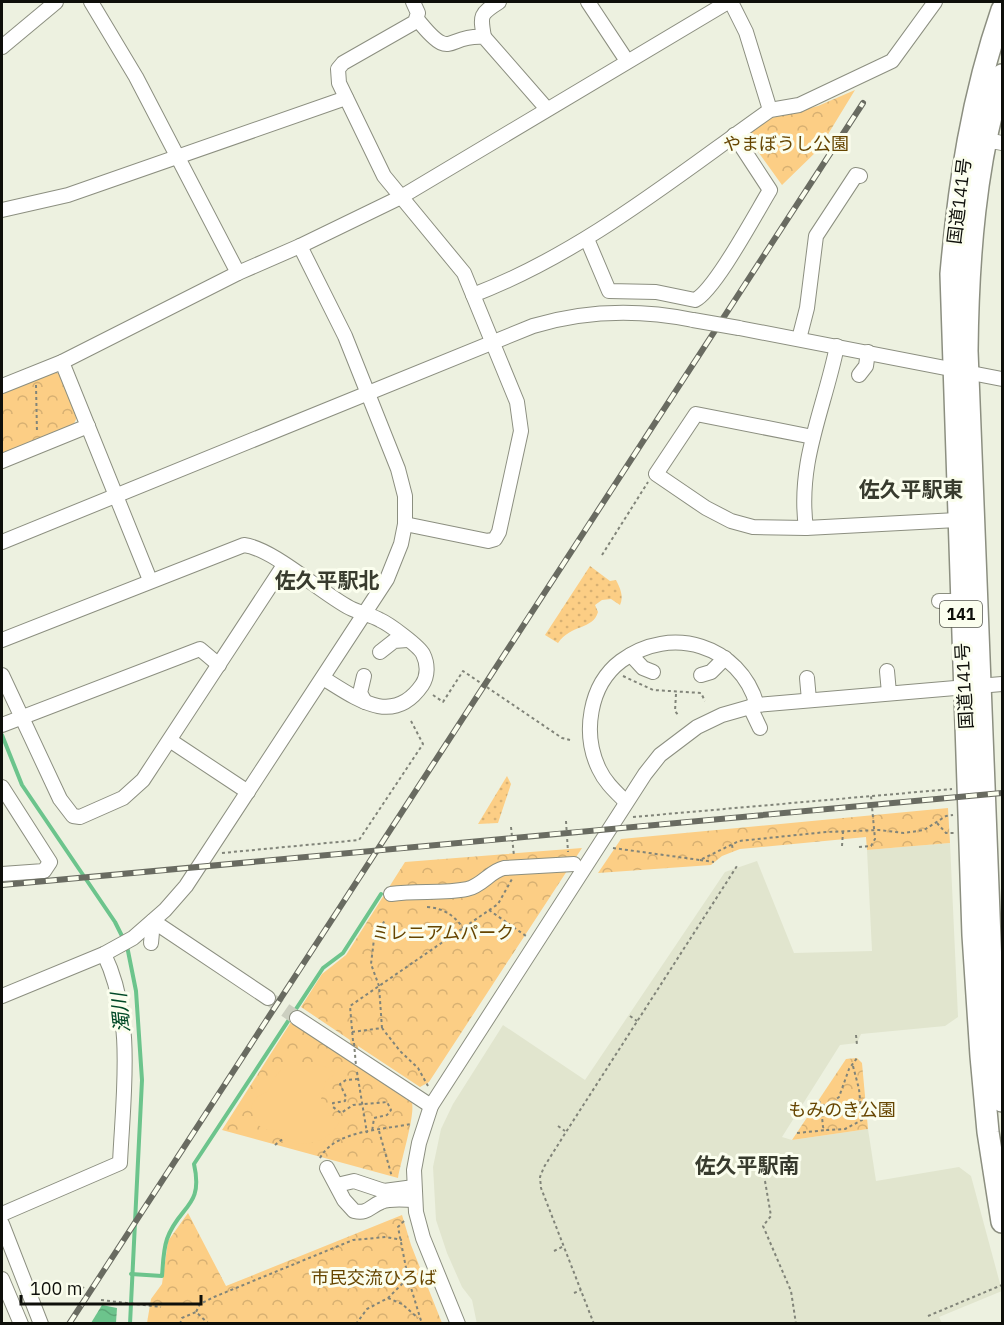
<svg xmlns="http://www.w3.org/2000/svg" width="1004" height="1325" font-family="'IBM Plex Sans','Noto Sans JP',sans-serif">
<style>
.built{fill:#e1e5ce}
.grass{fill:url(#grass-dots)}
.park{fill:url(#park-crowns)}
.pitch{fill:#fcce85}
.water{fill:url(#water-waves)}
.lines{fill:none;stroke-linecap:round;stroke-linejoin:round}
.stream{stroke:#6cc48c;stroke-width:4}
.minor-tunnel{stroke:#cccfc0;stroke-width:14;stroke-dasharray:14 7;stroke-linecap:butt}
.minor-casing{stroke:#8c8f80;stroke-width:16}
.highway-casing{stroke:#8c8f80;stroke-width:24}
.path{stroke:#818479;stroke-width:2;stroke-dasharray:3 3;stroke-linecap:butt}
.minor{stroke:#fff;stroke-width:14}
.highway{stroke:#fff;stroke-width:21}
.rail-casing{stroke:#696b61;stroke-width:6}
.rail{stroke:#fbfeee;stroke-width:4;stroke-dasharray:11;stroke-linecap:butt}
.minor-bridge-casing{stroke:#8c8f80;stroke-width:16;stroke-linecap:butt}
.path-bridge{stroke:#818479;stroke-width:2;stroke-dasharray:3 3;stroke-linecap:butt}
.minor-bridge{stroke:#fff;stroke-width:14}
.labels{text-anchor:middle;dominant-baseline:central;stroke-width:6;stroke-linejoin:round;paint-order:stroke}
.shield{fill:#fbfeee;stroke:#55574e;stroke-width:1.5}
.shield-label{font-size:16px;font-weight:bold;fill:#0e0f0a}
.park-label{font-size:18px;fill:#664500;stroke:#fbfeee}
.street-label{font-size:18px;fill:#0e0f0a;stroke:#fbfeee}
.water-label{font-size:20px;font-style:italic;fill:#004926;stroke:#fbfeee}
.quarter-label{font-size:21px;font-weight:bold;fill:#383b2e;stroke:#fbfeee}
</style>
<defs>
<pattern id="grass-dots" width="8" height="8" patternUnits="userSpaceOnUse" patternTransform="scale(1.5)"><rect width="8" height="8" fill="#fcce85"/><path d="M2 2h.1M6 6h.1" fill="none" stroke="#d7b072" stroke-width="1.8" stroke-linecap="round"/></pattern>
<pattern id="park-crowns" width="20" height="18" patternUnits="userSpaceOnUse" patternTransform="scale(1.5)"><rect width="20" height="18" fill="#fcce85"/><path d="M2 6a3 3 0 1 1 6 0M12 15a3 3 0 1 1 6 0" fill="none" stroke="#d7b072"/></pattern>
<pattern id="water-waves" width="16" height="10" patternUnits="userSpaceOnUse" patternTransform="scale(1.5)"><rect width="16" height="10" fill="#6cc48c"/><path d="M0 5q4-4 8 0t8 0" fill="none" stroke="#5ca777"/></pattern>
</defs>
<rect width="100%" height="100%" fill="#edf1e0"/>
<path class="built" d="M950,843L958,1017L945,1026L861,1034L857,1043L840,1045L782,1137L792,1140L868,1129L876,1181L959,1167L971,1176L1002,1291L939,1317L942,1323L477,1324L472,1300L462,1287L447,1253L436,1220L433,1167L441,1129L453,1104L503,1025L585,1080L725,872L757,861L794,953L872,951L867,850Z"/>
<g class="grass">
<path d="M590,566L610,581L616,580C620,588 624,596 620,605L611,599L602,600L595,605L598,612C593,630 571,624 558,643L545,635Z"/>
<path d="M507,776L511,784L498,823L478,824Z"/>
</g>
<g class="park">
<path d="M855,90L819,149L782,185L748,138L750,133L771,118L818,106Z"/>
<path d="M52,370L59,374L77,417L73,426L2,455V391Z"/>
<path d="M948,808L950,843L867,850L866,837L740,849L722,856L711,865L598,873L621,839Z"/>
<path d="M582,848L429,1082L420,1087L358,1046L360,1068L412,1103C415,1116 401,1161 398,1178L222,1130L291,1022L352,1062L350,1040L301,1007L322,974L346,955L405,862Z"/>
<path d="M857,1058L862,1063L868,1129L792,1140L846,1059Z"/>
<path d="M188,1213L226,1286L402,1215L411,1245L442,1323H147L151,1299L162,1284L168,1241Z"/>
</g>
<path class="pitch" d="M309,1062L329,1068L335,1074L326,1081L321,1099L330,1117L340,1121C327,1146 293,1153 274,1129L267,1130L256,1124L251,1107L257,1097L267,1092L274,1078L281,1070Z"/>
<path class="water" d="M102,1305L117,1308L116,1323H91Z"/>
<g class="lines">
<g class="stream">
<path d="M2,735L22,785L115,922L124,940"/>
<path d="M127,946L136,991L142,1080L130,1324"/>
<path d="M131,1274L162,1276C163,1265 163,1251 167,1239C179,1205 204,1208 194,1164L323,968L343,953L381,894"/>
</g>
<path class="minor-tunnel" d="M268,998L297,1018"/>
<defs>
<g id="minor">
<path d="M91,2L136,77L238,273"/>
<path d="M588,2L627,61"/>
<path d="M731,2L746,32L770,110"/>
<path d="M417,19C453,64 445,34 484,37L547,109"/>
<path d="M484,37C480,15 480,14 499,2"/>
<path d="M2,47L56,2"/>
<path d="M986,140L1002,143"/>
<path d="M2,210L68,195L346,98"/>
<path d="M587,239L609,291L656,292L695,300C715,290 756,213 770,190L734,135"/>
<path d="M473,295C583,253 675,177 770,110L799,105L892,61L935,2"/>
<path d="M739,328L1002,379"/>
<path d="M799,339L807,308L816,236L856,175L860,176"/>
<path d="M62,362L150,580"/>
<path d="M859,375L866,366L868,352"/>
<path d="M2,386L62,362L238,273L300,246L401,197L728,2"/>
<path d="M813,437L696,414L656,474L706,508L731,521L753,527L806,528L957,520"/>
<path d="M2,461L88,426"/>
<path d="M405,524L488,541L495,539L499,532L521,431L517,402L464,273L384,176L339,83L338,69L343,63L415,22L418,13L413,2"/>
<path d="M806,528C797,462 824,410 837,346"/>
<path d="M2,542L533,326C586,310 639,309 693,320"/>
<path d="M939,601H961"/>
<path d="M2,640L244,545C274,549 321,593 350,608C360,613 371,615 380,620C389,624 419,646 423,654C428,664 428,676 422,685C393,727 357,699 323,678"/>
<path d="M380,652L394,641L407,640"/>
<path d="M631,655L643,668L653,672"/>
<path d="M887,671L889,693"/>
<path d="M2,675L60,799L73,816L80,817L123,798L143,780L284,565"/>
<path d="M701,675L711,672L725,658"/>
<path d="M364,676L360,693L365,702"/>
<path d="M807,678L809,700"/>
<path d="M750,707L760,728"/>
<path d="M2,725L200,649L219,665"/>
<path d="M171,741L248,792"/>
<path d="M2,787L50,862L44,871L2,874"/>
<path d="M625,801C615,791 605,782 599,769C582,734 589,685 621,661C671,624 740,645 757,705"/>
<path d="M391,894C416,890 443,894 467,889C482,886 490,871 504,868L574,864"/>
<path d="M153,921L268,998"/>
<path d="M151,943L153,921"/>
<path d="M2,996L104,954L133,938L165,910L186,886L387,579L401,544L405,524V496L398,469L345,336L300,246"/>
<path d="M297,1018L431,1106"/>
<path d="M327,1168L344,1200L354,1211C368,1214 369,1207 381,1202C390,1198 405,1200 415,1200"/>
<path d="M337,1185L354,1181L384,1191L414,1187"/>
<path d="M2,1214L120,1163C123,1095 135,1018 104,954"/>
<path d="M2,1224L41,1324"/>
<path d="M2,1279L21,1324"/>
<path d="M458,1324L423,1238L416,1212L414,1170L419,1143L431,1106L645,774L660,755L697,727L722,715L757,705L1002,684"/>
</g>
<g id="highway">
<path d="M1002,10C972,97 959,183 951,274L973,935L981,1056L988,1132L1002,1222"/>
<path d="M1002,75C975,164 968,258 967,351L993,1016L1002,1101"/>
</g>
</defs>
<use href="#minor" class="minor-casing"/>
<use href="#highway" class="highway-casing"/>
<g class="path">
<path d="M36,385L37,433"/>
<path d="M602,555L648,482"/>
<path d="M623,676L653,690L701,693L705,701"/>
<path d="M676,694L675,711L679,716"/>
<path d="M433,695L443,702L463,671L562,738L570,740"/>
<path d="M633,817L952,789"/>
<path d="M566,821L568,852"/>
<path d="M937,823L946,833H954"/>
<path d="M511,827L514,856"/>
<path d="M732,845L733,851"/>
<path d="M842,846L843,832"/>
<path d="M859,847L871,846L875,839L871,796"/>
<path d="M613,848L700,860L739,841L826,832L879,830L904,833L924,830L946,816L953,815"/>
<path d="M222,853L359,840L423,744L410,719"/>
<path d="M700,860L714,862"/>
<path d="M427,907C443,908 454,915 463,928"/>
<path d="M489,910L526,936"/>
<path d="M630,1016L637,1021"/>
<path d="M382,1028L379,986L371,964L374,939L385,920"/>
<path d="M352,1032L382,1028L400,1051L418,1068L428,1086"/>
<path d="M856,1035L857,1045"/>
<path d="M353,1041L350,1006L498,904L512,879"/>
<path d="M853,1066L859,1089L862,1120L845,1129L827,1130L823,1127L822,1117L826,1107L839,1097L849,1069L857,1058"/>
<path d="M357,1072L367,1133"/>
<path d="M358,1079L346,1080L340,1084L346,1097L345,1101L333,1103V1107L341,1113L353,1105L387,1102L391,1110L387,1115L374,1118L372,1132"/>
<path d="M818,1101L826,1107"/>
<path d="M558,1126L565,1131"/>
<path d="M379,1131L392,1177"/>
<path d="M797,1133L827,1130"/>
<path d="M275,1145L284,1138"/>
<path d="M320,1158C335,1130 382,1130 411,1124"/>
<path d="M765,1181L771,1216L763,1226L791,1291L796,1324"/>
<path d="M404,1221L398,1227L408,1278L422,1324"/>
<path d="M554,1251L564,1246"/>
<path d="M78,1284L84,1288"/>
<path d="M574,1293L581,1290"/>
<path d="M388,1298L402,1304L418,1318"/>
<path d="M101,1300L161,1307"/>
<path d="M928,1316L1002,1285"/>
<path d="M180,1324L182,1318L196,1312"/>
<path d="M209,1324L196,1312L200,1304L214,1297L353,1240L386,1237L402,1240"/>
<path d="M356,1324L367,1309L388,1298L407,1279"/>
<path d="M594,1324L541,1188L540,1177L544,1167L566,1132L737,866"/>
</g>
<use href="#minor" class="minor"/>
<use href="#highway" class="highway"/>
<defs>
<g id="rail">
<path d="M2,885L1002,793"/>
<path d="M69,1324L863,103"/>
</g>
</defs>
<use href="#rail" class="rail-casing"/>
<use href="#rail" class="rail"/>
<defs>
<path id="minor-bridge" d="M693,320L739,328"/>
</defs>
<use href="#minor-bridge" class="minor-bridge-casing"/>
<path class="path-bridge" d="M354,1043L356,1066"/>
<use href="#minor-bridge" class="minor-bridge"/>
</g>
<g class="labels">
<rect class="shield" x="940" y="601" width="42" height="26" rx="4.5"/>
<g class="shield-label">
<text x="961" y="614">141</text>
</g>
<g class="park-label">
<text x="786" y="143">やまぼうし公園</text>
<text x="443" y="932">ミレニアムパーク</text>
<text x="842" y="1109">もみのき公園</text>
<text x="374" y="1277">市民交流ひろば</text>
</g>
<g class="street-label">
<text transform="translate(959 201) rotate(-83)">国道141号</text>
<text transform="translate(964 686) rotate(-93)">国道141号</text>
</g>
<g class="water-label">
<text transform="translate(120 1013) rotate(-96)">濁川</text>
</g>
<g class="quarter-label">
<text x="911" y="489">佐久平駅東</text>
<text x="327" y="580">佐久平駅北</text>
<text x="747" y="1165">佐久平駅南</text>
</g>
</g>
<rect width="1004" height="1325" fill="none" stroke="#0e0f0a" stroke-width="6"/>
<path d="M21 1295v9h180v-9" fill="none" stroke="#0e0f0a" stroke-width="3"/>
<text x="30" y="1295" font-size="18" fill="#0e0f0a" stroke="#fbfeee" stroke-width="4.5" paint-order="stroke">100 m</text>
</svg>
